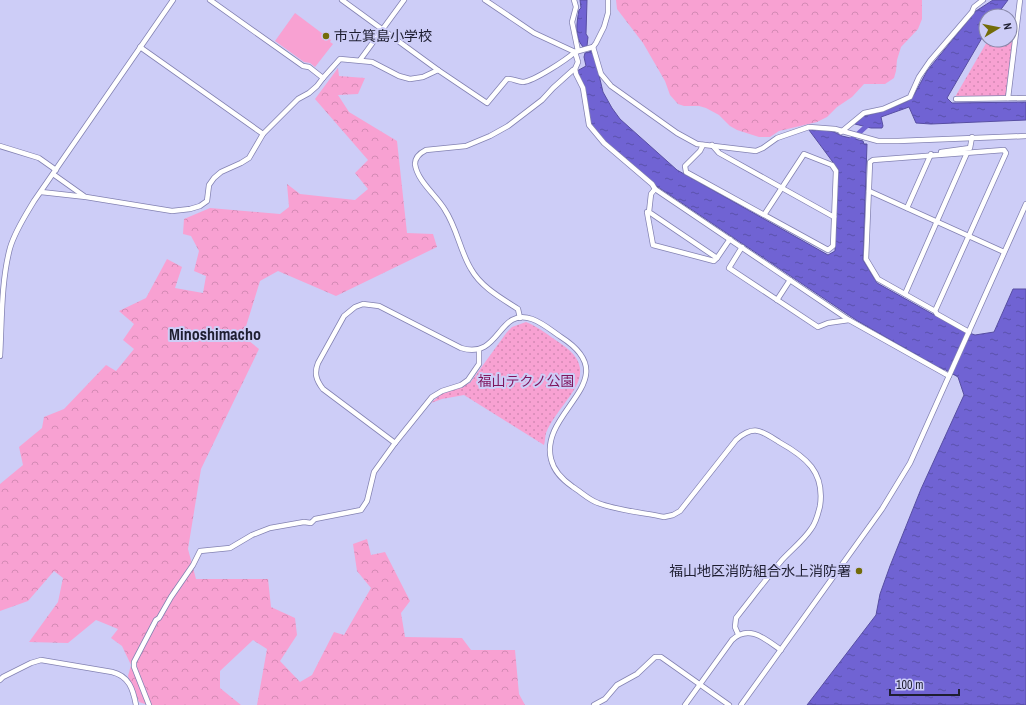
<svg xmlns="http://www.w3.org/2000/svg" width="1026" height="705" font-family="'Archivo Narrow','Noto Sans JP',sans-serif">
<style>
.forest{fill:url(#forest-crowns)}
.park{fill:url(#park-dots)}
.pitch{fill:#f8a1d2}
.water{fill:url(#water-ripples);stroke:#574ea2}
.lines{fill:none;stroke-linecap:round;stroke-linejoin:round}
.canal{stroke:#7063d3;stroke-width:5}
.minor-casing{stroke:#8382b2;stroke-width:6}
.minor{stroke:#fff;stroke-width:4.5}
.poi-dot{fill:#736c09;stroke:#cdcdf7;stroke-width:1.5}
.labels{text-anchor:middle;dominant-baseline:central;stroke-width:4;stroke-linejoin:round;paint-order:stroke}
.poi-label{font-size:14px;fill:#1e1e31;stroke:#cdcdf7;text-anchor:start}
.park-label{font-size:14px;fill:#7f155d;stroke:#cdcdf7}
.quarter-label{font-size:16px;font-weight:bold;fill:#1e1e31;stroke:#cdcdf7}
</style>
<defs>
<pattern id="forest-crowns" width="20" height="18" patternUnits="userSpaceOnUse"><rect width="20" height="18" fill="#f8a1d2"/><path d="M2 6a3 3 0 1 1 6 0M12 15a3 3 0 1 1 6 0" fill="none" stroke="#d48ab5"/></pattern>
<pattern id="park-dots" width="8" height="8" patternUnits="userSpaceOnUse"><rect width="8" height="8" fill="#f8a1d2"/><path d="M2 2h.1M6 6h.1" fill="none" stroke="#d48ab5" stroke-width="1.8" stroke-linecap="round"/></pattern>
<pattern id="water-ripples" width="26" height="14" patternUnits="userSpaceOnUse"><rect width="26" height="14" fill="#7063d3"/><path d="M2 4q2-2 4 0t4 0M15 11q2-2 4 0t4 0" fill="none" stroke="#5b51ac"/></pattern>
</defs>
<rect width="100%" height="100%" fill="#cdcdf7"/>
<g class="forest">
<path d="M616,0H922V19L918,29L901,47L897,60L896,71L894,78L885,84H864L852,97L837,107L827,117L817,122L779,131L770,137H759L737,130L730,126L719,115L706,108L699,106H684L678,104L670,95L665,81L643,43L617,9Z"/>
<path d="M338,68L339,76L365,78L358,94L338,95L349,112L397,141L407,233L433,234L437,247L336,296L278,271L260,281L243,336L259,349L201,469L188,549L196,579H268L271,607L295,618L297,635L280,661L300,682L312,675L334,632L344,635L371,588L357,571L353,544L367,539L371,555L385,552L410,601L401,613L405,637L462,638L471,650H515L519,694L525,705H257L267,649L253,640L220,671V688L241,705H148L139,702L128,676L131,665L122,646L111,638L118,629L96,620L68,643L29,642L58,602L63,578L54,571L28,601L0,611V484L23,465L19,447L42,428L44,417L64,409L106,365L116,371L134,349L123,340L134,324L119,311L146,298L167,259L182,267L175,288L203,293L206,276L194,271L199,251L191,236L183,234L184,219L210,208L280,214L289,207L287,184L300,194L355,200L368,189L355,173L368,160L315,99Z"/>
</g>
<g class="park">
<path d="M1010,32L1015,33L1006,96L955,97L988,40H1010Z"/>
<path d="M526,322C539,327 549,336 560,343C607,374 559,400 546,433C545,437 545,442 544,445L464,395L442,399L431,403L441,394L470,383L507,332L512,327Z"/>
</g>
<path class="pitch" d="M295,13L331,40L330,42L333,44L315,67L310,63L304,62L275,41Z"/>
<g class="water">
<path d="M580,0H587L586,34L588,37L587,46L583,47C574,37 577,21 579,10L581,8Z"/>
<path d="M993,0H1008L996,16H986V31L947,98L952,103L1026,102V120L931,124L916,123L909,107L881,117L883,126L882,128H871L855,124L864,116L884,111L908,101L914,95L927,71L976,11Z"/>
<path d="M592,51L594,54L603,92L612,108L620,119L677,170L828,255L835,251L838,169L809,130L819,129L834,132L842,136L863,141L864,144H867L863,260L877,283L961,330L975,335L994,332L1013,289H1026V705H807L876,615L880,594L890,566L921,489L964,395L958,377L944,369L943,370L856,320L655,185L604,141L590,124L584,85L577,74V71L586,66L584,57L585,53Z"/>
</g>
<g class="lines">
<path class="canal" d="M849,142L871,122"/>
<defs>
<g id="minor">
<path d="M210,0L303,66L309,67L323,78"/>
<path d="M342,0L438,70"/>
<path d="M485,0L534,33L575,52L593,47L596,43L604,27L608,13V0"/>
<path d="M574,0L576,7L572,22L578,51"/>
<path d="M140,47L263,134"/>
<path d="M593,47L601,74L611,86L677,133L697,144L756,151L763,148L777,138L809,127L835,129L878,141H898L1026,136"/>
<path d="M360,60L404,0"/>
<path d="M1008,98L1020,0"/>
<path d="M956,99L1026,98"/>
<path d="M841,132L864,113L883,109L910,97L919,77L930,61L972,12L974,7L983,0"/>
<path d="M703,145L700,151L685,166L686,172L828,250L833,246L836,171L832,165L804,154L764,215"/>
<path d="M712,145L719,153L834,217"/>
<path d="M0,146L39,158L56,170"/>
<path d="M941,152L970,148L972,137"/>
<path d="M53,174L84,196"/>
<path d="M655,189L651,194L649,212L717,258L730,239"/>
<path d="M869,191L1004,252"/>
<path d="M41,192L86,197L172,211L190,209L200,206L207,201L209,185L214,178L221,172L241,163L249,158L263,134L298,99L309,93L317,86L323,78L340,59L372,62L399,76L410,79L423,77L438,70L487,103L507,79C513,78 517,82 523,82C534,81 566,60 575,52L578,62L575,69L576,74L583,88L589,125L604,143L652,184L655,189L849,320L949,376"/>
<path d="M907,208L931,154"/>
<path d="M649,212H647L653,245L714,261L717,258"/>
<path d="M742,247L729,268L818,327L828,323L849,320"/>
<path d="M905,294L967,153"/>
<path d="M777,300L790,280"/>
<path d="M935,311L1006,153L1004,150L873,160L870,162L866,259L878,279L935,311L937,314L969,332"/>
<path d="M520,318L518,309C501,298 481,287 471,269C460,251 457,228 445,210C437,196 417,181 415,164C415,157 420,153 426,150L466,146L490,136L508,126L542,100L553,88L573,70L575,69"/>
<path d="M0,356C2,321 1,282 10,248C15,231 25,216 34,201L173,0"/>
<path d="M395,443L432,397L442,391L461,385L468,380L479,364V350"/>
<path d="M0,680L3,677L31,663L41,660L112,672C129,676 133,689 136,705"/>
<path d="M149,705L134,667V662L156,620L159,618L171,597L193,565L200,551L230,548L252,535L270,528L304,522L311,523L315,519L361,510L367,501L374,472L395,443L323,389C316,380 314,373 318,363L344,316L355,307L363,304L379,306L461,348C501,360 497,307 532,319C543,323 552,331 561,337C628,380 539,410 551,459C554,472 563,480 573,487C581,492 589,500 598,503C616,510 645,513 664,517L673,515L680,511L736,440C754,424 762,431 779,442C806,457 825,472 820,506C818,514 816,523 811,529C803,541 791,550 782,560C766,579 751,599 736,618L735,627L738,634"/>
<path d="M594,705L605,699L617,685L637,674L655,657H661L729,705"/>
<path d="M685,705L732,640C749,624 765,639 781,650"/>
<path d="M741,705L882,509L910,463L1026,204"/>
</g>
</defs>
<use href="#minor" class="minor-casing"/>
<use href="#minor" class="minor"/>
</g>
<g class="poi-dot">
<circle cx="326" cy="36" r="4"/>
<circle cx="859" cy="571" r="4"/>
</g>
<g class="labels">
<g class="poi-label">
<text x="334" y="36">市立箕島小学校</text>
<text x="851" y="571" text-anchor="end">福山地区消防組合水上消防署</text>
</g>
<g class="park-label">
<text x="526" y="381">福山テクノ公園</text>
</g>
<g class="quarter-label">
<text x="215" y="334">Minoshimacho</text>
</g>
</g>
<g transform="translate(998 28) rotate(80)"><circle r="19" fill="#cdcdf7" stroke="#8787a8"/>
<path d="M0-3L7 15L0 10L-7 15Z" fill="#736c09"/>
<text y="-6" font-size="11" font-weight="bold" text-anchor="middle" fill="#1e1e31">N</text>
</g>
<path d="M890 689v6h69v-6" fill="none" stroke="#1e1e31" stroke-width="2"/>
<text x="896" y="689" font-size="12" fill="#1e1e31" stroke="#cdcdf7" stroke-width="3" paint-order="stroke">100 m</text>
</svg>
